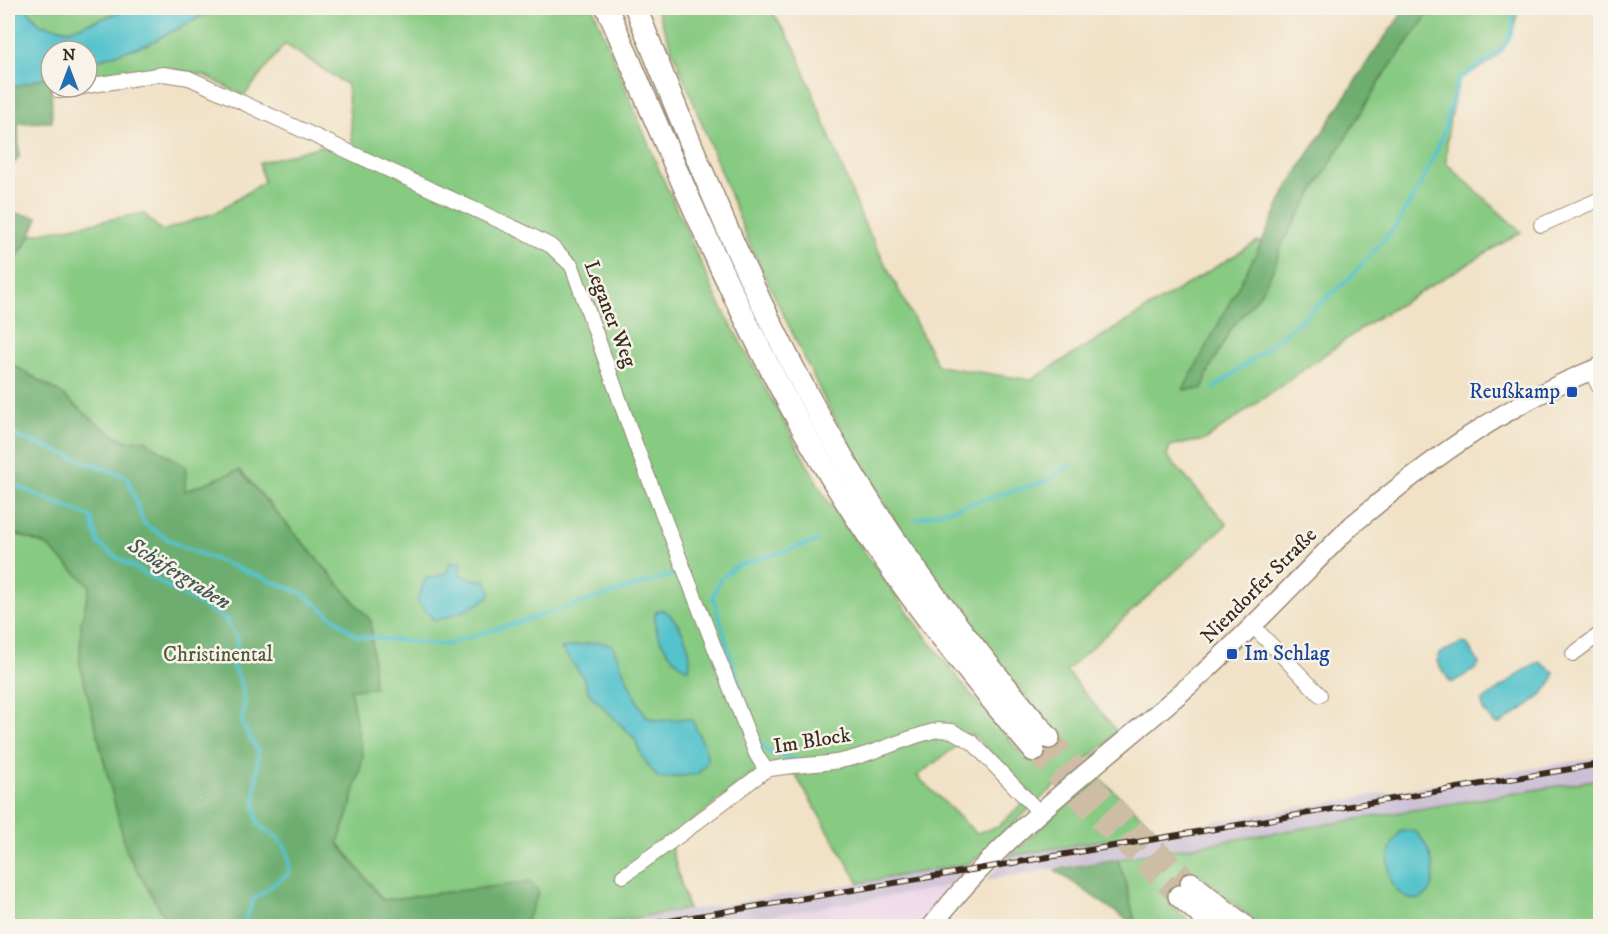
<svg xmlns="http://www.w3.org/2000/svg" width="1608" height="934" font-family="'IM FELL DW Pica',serif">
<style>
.built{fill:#ecd1ea}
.industrial{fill:#cbbfd5}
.green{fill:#87ca82;stroke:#617a50;stroke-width:1.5;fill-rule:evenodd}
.forest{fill:#6dae70;stroke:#546c47;stroke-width:1.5}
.water{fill:#55c3cc;stroke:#487675;stroke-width:1.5}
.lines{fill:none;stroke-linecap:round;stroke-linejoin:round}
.stream{stroke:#55c3cc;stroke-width:4}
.highway-tunnel{stroke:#cdbda5;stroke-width:21;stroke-dasharray:21 10;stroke-linecap:butt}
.minor-casing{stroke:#968672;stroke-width:16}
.major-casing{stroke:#968672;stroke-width:21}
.highway-casing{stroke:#968672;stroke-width:24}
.minor{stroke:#fff;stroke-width:14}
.major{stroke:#fff;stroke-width:18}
.highway{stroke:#fff;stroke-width:21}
.rail-casing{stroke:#3b2a1e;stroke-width:6}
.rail{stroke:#f7f3e8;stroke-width:4;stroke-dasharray:11;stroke-linecap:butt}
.transit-dot{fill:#1a4fb4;stroke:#f7f3e8;stroke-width:2}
.labels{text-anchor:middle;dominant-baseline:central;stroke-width:5;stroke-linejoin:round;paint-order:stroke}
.street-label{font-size:21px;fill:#3b2a1e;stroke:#f7f3e8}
.transit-label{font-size:21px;fill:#164399;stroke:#f7f3e8;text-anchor:end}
.park-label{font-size:21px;fill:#525a3c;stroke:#f7f3e8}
.water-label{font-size:22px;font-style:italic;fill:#435852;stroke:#f7f3e8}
</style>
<rect width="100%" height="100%" fill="#f7f3e8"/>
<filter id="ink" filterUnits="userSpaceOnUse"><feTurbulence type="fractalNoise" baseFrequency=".0167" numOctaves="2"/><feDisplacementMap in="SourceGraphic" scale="12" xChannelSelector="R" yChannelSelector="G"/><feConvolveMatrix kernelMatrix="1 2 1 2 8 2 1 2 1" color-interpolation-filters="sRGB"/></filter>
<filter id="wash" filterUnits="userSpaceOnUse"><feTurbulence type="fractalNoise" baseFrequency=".008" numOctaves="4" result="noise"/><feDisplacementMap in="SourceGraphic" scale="24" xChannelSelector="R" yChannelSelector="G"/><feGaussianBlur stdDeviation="1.35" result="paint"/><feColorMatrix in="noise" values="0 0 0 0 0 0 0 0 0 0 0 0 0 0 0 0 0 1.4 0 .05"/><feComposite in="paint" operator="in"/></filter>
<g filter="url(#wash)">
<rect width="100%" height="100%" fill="#f1e2c7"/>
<path class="built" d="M946,887L922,926H709Z"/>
<g class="industrial">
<path d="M1600,757V779L986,880L1009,856Z"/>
<path d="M971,863L946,887L709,926H588L859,883Z"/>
</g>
<g class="green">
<path d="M26,8H132L69,30L40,24Z"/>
<path d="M217,8H593L659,170L717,299L825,497L926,637L976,701L1027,760L1058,733L1025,696L925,572L827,405L749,243L656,8H770L795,48L863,221L938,366L1031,380L1258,241L1261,244L1184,389L1202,388L1210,368L1231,329L1260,294L1275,266L1282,243L1319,182L1383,76L1433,8H1518C1512,52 1497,58 1460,79C1450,109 1447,131 1446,163L1521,232L1372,321L1205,440L1170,446L1167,456L1227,524L1066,671L1118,733L1038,801L971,863L859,883L795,774L779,771L748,777L669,840L688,909L588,926H495L526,922L538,892L531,882L383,900L338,842L348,816L363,758L350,689L374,688L371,621L240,470L185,491L145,440L126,441L103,428L59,392L8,362V272L31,235L143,213L162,231L217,212L264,182L259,163L321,146L353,150L347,85L285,44L244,96L206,76L167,68L87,79V63L148,44ZM973,734L1031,795L998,827L976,833L917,776Z"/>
<path d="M8,531L46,545L90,586L81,623L80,664L127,853L170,926H8Z"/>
<path d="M1097,776L1158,831L1009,856Z"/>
<path d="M1600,779V926H1260L1199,874L1170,905L1196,926H1136L1125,880L1117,859Z"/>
</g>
<g class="forest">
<path d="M1406,8H1433L1383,76L1319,182L1282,243L1275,266L1260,294L1231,329L1210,368L1202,389L1183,390L1261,244L1288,186L1372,55Z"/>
<path d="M51,75L52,122L18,123L19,157L8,170V89Z"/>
<path d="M8,203V212L38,217L31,235L8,272Z"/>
<path d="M8,362L59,392L103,428L126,441L144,440L186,467L185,491L239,470L371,621L374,688L350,689L363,758L348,816L338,843L383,900L531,882L539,892L526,922L495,926H170L127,853L80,664L81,623L90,586L46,545L8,531Z"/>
<path d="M1117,859L1125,880L1136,926L1055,870Z"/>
</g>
<g class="water">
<path d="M8,8H26L40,24L69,30L132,8H217L148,44L87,63V51H51V75L8,89Z"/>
<path d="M450,563H462L460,575L477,580H486L491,592C484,606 450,616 435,621L417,601L426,578H434L447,572Z"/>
<path d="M662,609C679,618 694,650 689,669C672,665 649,629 656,612Z"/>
<path d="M598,642L612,645C620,660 639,715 651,719C664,724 679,716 692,720L705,748L708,761L698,774L659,779L642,757L635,739L589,693L583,677L561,648Z"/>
<path d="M1462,643L1467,644L1479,663L1476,669L1451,683L1437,662L1440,653Z"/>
<path d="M1539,662L1554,672C1554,693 1517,712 1500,724H1495L1483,710L1482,701L1529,667Z"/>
<path d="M1401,831H1415C1420,837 1425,842 1428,850C1434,865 1440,894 1418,899C1413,900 1410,900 1405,897C1394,890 1391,883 1389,870C1387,856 1391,842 1401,831Z"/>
</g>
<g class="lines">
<g class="stream">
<path d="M1214,388L1261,353L1349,279L1395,227L1421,184L1442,138L1450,105L1459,79L1500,51L1507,42L1512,31L1514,8"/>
<path d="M8,427L16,436L127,477L144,524L178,545L302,593L357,636L444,645L675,574"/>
<path d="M8,479L16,486L91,517L98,543L116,557L225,619L237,638V654L229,661C240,677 250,701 241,720L248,735L258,751L255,803L258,824C280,840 291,843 289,873L254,899L243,926"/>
<path d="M916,519L1047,481L1070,465"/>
<path d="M740,696L738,681L713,596L720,579L736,566L817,541"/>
<path d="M744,706C759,740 755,754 796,759"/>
</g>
</g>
</g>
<g filter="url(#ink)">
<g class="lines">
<g class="highway-tunnel">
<path d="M1049,738L1113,808L1191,883"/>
<path d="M1034,751L1101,821L1179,896"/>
</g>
<defs>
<g id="minor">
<path d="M87,86L163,74L189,78L528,234L551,246L572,266L636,446L756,754L766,770"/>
<path d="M59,91L84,87"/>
<path d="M1541,225L1600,199"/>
<path d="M1591,371L1600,389"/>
<path d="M1252,625L1320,695"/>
<path d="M1573,654L1600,634"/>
<path d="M623,876L683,833L766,770C792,764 818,766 845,760C877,753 906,737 938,730L952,731L972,742L1040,813"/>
</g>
<path id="major" d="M932,926C1006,828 1110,757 1201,675C1253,628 1302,575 1352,525C1428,461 1507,403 1600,367"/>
<g id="highway">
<path d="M607,8C671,156 732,307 813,447C875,556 953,655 1034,751"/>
<path d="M636,8C705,181 774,353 876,511C928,591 987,665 1049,738"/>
<path d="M1191,883L1244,926"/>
<path d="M1179,896L1214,926"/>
</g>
</defs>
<use href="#minor" class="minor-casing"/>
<use href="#major" class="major-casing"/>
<use href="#highway" class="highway-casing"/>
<use href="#minor" class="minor"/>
<use href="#major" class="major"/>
<use href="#highway" class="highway"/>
<defs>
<path id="rail" d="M639,926L1600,764"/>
</defs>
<use href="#rail" class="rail-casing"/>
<use href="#rail" class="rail"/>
</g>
</g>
<g class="transit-dot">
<rect x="1566" y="386" width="12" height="12" rx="3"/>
<rect x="1226" y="648" width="12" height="12" rx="3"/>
</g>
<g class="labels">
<g class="street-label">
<text transform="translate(610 314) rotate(69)">Leganer Weg</text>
<text transform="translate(1259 586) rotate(-45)">Niendorfer Straße</text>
<text transform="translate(812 741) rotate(-9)">Im Block</text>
</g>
<g class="transit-label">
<text x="1560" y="392">Reußkamp</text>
<text x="1244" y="654" text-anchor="start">Im Schlag</text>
</g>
<g class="park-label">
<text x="218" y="655">Christinental</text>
</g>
<g class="water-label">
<text transform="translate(179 574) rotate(32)">Schäfergraben</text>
</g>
</g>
<rect width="1608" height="934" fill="none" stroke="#f7f3e8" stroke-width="30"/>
<g transform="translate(69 69)"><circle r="28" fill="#f7f3e8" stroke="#aca397" stroke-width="1.5"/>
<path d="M0-4.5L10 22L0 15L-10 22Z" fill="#1f6fb2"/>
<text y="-9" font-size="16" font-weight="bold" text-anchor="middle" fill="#3b2a1e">N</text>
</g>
</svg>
